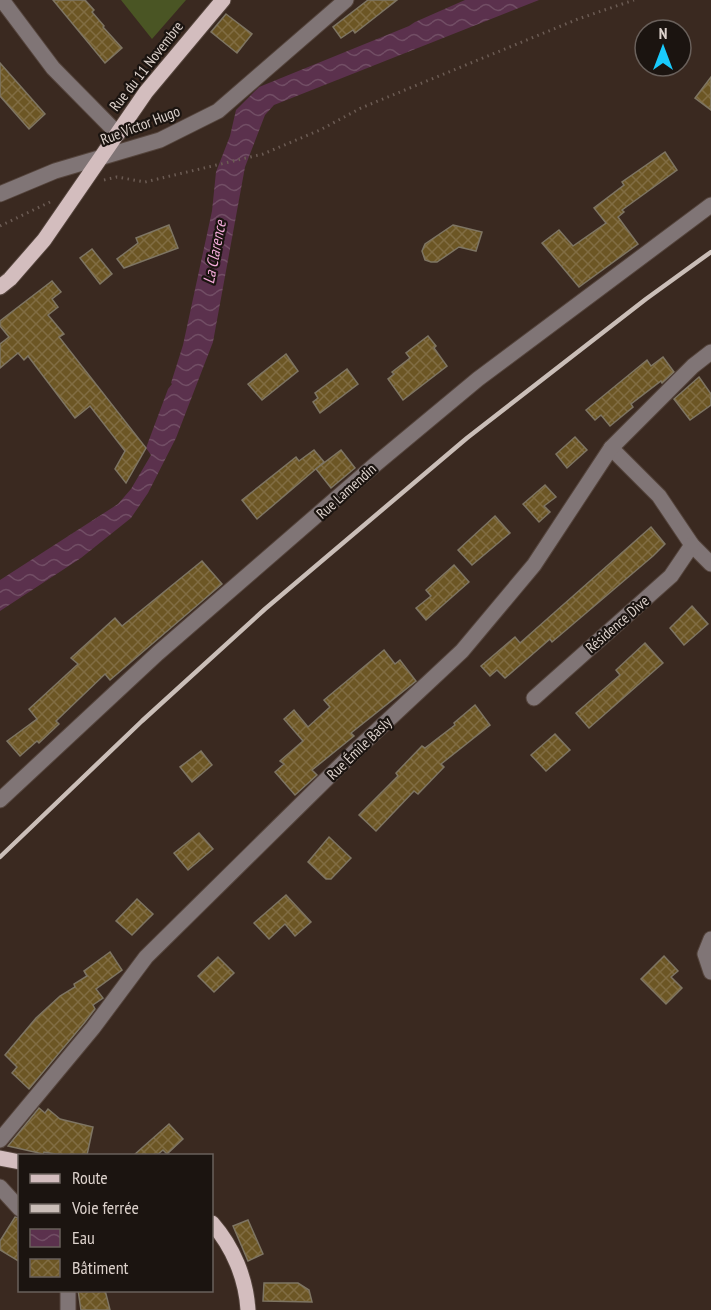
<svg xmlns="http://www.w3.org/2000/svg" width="711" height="1310" font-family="'PT Sans Narrow',sans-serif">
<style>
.green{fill:#4a5524}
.water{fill:url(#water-waves)}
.building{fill:url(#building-cross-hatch);stroke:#7e7563;stroke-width:1.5}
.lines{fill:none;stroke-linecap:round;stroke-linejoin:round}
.minor-casing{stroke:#54443c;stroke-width:17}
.major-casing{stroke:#54443c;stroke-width:17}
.path{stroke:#6c5c54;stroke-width:3;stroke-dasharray:1.5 4.5;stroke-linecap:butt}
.minor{stroke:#807576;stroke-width:15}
.major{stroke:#d3bdbe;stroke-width:15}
.rail{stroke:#cabeb8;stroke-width:4.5}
.labels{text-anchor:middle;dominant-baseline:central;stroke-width:4.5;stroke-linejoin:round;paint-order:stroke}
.street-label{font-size:15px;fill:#ddd2cc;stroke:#1b1410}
.water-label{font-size:16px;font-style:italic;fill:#f5acdb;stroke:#1b1410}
</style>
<defs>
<pattern id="water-waves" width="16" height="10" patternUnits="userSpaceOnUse" patternTransform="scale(1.5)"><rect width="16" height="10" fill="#5b314d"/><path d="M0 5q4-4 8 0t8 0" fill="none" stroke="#724e65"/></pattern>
<pattern id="building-cross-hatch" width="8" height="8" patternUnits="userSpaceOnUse" patternTransform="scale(1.5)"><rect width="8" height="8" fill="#6c5624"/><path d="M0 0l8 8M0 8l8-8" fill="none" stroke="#816d43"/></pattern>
</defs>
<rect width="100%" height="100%" fill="#3a2920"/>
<path class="green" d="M121,0H186L152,39Z"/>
<path class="water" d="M465,0H539L274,105L265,115L245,167L213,342L176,438L148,493L131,518L81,558L0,611V580L118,504L131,489L151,455L146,448L168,389L172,384L171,383L183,345L212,211L216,172L230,136L236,110L259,87L409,26L415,22Z"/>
<g class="building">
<path d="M53,0H85L94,10L92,12L104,26L103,27L122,48L105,63Z"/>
<path d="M368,0H397L355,33L353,30L341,38L333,27Z"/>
<path d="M226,14L252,34L237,53L211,32Z"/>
<path d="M0,63L45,114L29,129L0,96Z"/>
<path d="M711,77V110L695,98Z"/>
<path d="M665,152L677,170L622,210L624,212L618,217L638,244L579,287L542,243L559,230L573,246L606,223L594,208L624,185L622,182Z"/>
<path d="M169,225L178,248L124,268L117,259L138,243L136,238Z"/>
<path d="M453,225L482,232L476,251L459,247L437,262H431L425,260L422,251L425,244Z"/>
<path d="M92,249L112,274L100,284L80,258Z"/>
<path d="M52,281L61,292L52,299L58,307L48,315L64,334L59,337L146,448L126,483L115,469L125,451L90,406L75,418L28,356L24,360L18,353L0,368V344L9,337L0,326V321Z"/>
<path d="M428,336L436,346L434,348L447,366L403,400L388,379L394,374L392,372L410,358L406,353Z"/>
<path d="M286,354L298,371L262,400L248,384Z"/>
<path d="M663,357L674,372L662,383L661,381L631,404L633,407L610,426L601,415L595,420L586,410L647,360L651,366Z"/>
<path d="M347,369L358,384L320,413L313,402L318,398L315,393Z"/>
<path d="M699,377L711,394V405L690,420L674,399Z"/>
<path d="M575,437L587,450L567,468L556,454Z"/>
<path d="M314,450L324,462L257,519L242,500L296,457L299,461Z"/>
<path d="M341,450L355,468L331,488L316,469Z"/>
<path d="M545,485L556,497L544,506L550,512L539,522L523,504Z"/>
<path d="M495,516L510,533L472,565L458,550Z"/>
<path d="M651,527L665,544L653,556L552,642L550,639L505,678L497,670L490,676L481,666L515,637L520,643Z"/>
<path d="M202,561L222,584L110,680L105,674L56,721L59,724L39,743L37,741L20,756L7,741L37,719L29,709L78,664L71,658L115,618L122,626Z"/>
<path d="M454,565L469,582L426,620L416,608L431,596L426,590Z"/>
<path d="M692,606L708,624L684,645L670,628Z"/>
<path d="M645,643L663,663L589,728L576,713L620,675L616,670Z"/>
<path d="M384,650L395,664L400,660L416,681L351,733L354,736L312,770L317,775L295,795L275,772L284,764L280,761L303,741L284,719L294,710L308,727L330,707L324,700Z"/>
<path d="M475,705L490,725L441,764L444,767L418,794L414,791L376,831L359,815L398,776L396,773L422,746L425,748L455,725L454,723Z"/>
<path d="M555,734L570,750L546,771L531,755Z"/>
<path d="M201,751L212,765L192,782L180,767Z"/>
<path d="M199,833L213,849L188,870L174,853Z"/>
<path d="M329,837L351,858L331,879H326L308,862Z"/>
<path d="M286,895L311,922L295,936L285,924L269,939L254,923Z"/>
<path d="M137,899L153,914L132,935L116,921Z"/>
<path d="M110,952L122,970L96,989L103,998L93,1005L95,1009L85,1022L29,1089L12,1073L17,1067L5,1055L36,1018L60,996L75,987L74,984L87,976L84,971Z"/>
<path d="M664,956L678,971L671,977L682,988L666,1004L641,979Z"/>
<path d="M218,957L234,973L214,992L198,976Z"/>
<path d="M39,1108L45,1113L48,1109L60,1119L93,1127L87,1155H62L44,1152L43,1154L8,1146Z"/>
<path d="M169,1124L183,1139L167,1154L163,1150L157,1155H134Z"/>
<path d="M15,1217L20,1218V1262L0,1250V1241Z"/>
<path d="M248,1220L263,1254L248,1261L233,1226Z"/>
<path d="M264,1283H298L309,1290L312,1302L263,1301Z"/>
<path d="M78,1290H105L110,1310H81Z"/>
</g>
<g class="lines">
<defs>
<g id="minor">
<path d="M2,0L53,68L118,134"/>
<path d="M0,194L55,171L160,140L218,111L346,0"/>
<path d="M611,448L659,496L692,545L711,564"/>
<path d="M534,698L671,576L692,545"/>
<path d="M0,800L158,653L377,463L478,379L711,205"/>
<path d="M711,939L705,954L711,972"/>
<path d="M0,1140L93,1028L146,957L355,751L462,651L534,565L611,448L693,366L711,352"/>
<path d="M0,1187L20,1209"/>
<path d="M68,1290V1310"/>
</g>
<g id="major">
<path d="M0,287L10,279L44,240L146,92L223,0"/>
<path d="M0,1158L20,1162"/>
<path d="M212,1223C233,1247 246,1278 248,1310"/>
</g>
</defs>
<use href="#minor" class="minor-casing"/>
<use href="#major" class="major-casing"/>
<g class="path">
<path d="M104,180L117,177L145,182L263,154L320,130L361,108L578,19L634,0"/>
<path d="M0,226L50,202"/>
</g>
<use href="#minor" class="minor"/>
<use href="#major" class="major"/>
<path class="rail" d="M0,857L142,721L265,609L467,438L646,299L711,252"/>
</g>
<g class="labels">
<g class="street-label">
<text transform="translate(146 66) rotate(-52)">Rue du 11 Novembre</text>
<text transform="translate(140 125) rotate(-21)">Rue Victor Hugo</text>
<text transform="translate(346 491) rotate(-42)">Rue Lamendin</text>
<text transform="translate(617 624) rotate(-41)">Résidence Dive</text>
<text transform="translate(359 748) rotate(-44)">Rue Émile Basly</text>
</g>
<g class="water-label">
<text transform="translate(214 252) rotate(-79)">La Clarence</text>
</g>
</g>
<rect x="18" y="1154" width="195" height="138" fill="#1b1410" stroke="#69605b" stroke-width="1.5"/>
<rect x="30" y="1174" width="30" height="9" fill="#d3bdbe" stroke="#69605b" stroke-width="1.5"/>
<text x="72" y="1184" font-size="18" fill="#ddd2cc">Route</text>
<rect x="30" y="1204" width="30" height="9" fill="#cabeb8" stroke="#69605b" stroke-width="1.5"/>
<text x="72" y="1214" font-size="18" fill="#ddd2cc">Voie ferrée</text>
<rect x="30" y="1229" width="30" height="18" fill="url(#water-waves)" stroke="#69605b" stroke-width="1.5"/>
<text x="72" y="1244" font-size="18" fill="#ddd2cc">Eau</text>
<rect x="30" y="1259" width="30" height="18" fill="url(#building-cross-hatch)" stroke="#69605b" stroke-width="1.5"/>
<text x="72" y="1274" font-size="18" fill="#ddd2cc">Bâtiment</text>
<g transform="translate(663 48)"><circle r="28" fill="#1b1410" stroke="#69605b" stroke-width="1.5"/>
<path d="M0-4.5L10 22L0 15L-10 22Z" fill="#19cafc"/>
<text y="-9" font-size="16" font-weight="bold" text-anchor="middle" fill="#ddd2cc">N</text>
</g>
</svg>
